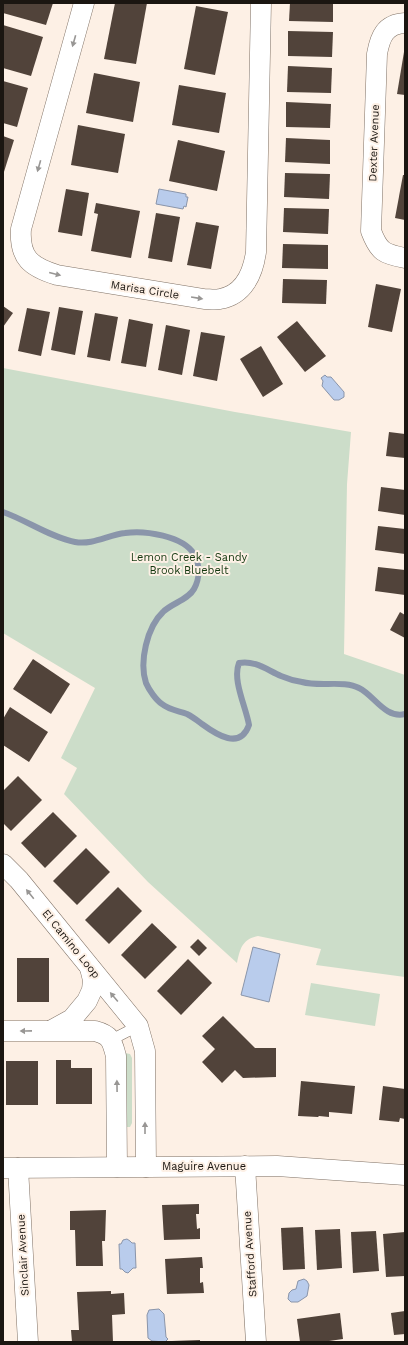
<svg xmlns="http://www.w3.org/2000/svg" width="408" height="1345" font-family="'Work Sans',sans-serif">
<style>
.green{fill:#ccddc9}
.water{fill:#b9ccec;stroke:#8a95aa}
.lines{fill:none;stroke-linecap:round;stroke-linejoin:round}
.stream{stroke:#8a95aa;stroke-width:6}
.building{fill:#51433a}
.lane-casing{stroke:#807266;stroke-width:11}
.street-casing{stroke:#807266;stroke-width:21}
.lane{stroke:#fff;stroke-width:10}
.street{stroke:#fff;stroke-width:20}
.oneway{fill:#989694}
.labels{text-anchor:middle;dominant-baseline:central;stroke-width:4;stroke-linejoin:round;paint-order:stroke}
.street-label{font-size:11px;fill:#1b1611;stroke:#fdf0e5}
.park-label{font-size:11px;fill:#12370e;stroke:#fdf0e5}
</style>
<rect width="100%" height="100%" fill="#fdf0e5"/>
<g class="green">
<path d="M3,368L235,412L351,432L347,484L344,654L405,675V977L316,965L321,949L258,936C242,939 240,949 237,963L148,882L64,794L77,768L61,758L95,688L3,633Z"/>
<path d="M311,983L380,994L375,1026L305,1015Z"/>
<path d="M125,1053L130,1054L132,1058V1123L130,1127H126Z"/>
</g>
<g class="water">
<path d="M159,189L186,194V197H188L186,207L184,206L183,209L156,204Z"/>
<path d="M325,375L327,377H331L344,392V397L339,400H334L322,386L323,381L321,378Z"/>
<path d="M253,947L280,954L269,1002L241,995Z"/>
<path d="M127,1239L130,1241L132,1243H135L136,1268H133L128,1273L125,1272L122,1269H120L119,1244H121L123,1240Z"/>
<path d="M304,1279L307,1281L309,1285L307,1296L298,1302H291L288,1299L289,1293L292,1290L296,1289L298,1281Z"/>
<path d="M159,1309L164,1314L166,1337L168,1339L165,1342L152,1341L148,1338L147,1315L149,1310Z"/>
</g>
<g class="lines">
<path class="stream" d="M3,512C26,520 52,538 75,542C93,545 108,535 125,533C145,530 183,536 194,554C200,565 200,578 194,589C188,600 172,603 163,612C147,627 139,662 146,683C149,690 156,700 162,704C169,710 179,711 187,714C193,717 198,721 202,724C217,735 240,750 249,725C246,707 232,680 239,663C255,660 267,670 281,676C288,679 295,681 302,682C320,687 344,680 359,688C374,695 385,719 405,714"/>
</g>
<g class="building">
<path d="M3,3H53L46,25L3,13Z"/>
<path d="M115,3H147L136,64L104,59Z"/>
<path d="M290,3H333V22L289,21Z"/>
<path d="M196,6L228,12L215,75L184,69Z"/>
<path d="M3,25L43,37L31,76L3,68Z"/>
<path d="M288,31L333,32L332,57L288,56Z"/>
<path d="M404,52H405V95L397,94Z"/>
<path d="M288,66L332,68L331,93L287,92Z"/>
<path d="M94,73L140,82L133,122L86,113Z"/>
<path d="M3,81L28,88L17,127L3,123Z"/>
<path d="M179,85L226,93L219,133L172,125Z"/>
<path d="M286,102L331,104L330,128L286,127Z"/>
<path d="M78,125L125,134L118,173L71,165Z"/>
<path d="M3,136L14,140L3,175Z"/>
<path d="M286,138L330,140V164L285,162Z"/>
<path d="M178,140L225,151L217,191L169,181Z"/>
<path d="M285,173L330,174L329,199L284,197Z"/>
<path d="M403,175H405V220L395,218Z"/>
<path d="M66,189L89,193L82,236L58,232Z"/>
<path d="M96,203L140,211L131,258L91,251L98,214L94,213Z"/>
<path d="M284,208L329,209L328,234L283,232Z"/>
<path d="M156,213L180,217L172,262L148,258Z"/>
<path d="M196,222L219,226L211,269L187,265Z"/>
<path d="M283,244L328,245V269L282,268Z"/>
<path d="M283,279L327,280L326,304L282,303Z"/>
<path d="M376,284L401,289L392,332L368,327Z"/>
<path d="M3,306L13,313L3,327Z"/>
<path d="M59,307L83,311L75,355L51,350Z"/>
<path d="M27,308L50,312L41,356L18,351Z"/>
<path d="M95,313L118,317L110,361L87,357Z"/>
<path d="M129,319L153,324L146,367L121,363Z"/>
<path d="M297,321L326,356L305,372L277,337Z"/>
<path d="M166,325L190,330L182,375L158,370Z"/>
<path d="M201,332L225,336L217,381L193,376Z"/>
<path d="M261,346L283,384L263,397L240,359Z"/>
<path d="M389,432L405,434V458L386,456Z"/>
<path d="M381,487L405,490V515L378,511Z"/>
<path d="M378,526L405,529V554L375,550Z"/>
<path d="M378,567L405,570V595L375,591Z"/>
<path d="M400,612L405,615V638L390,630Z"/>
<path d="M33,659L70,684L51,714L13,689Z"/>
<path d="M10,707L48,732L29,762L3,745V719Z"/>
<path d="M18,776L42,800L11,831L3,823V791Z"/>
<path d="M53,812L77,836L45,868L21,843Z"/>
<path d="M86,848L110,872L77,905L53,881Z"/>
<path d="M118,887L142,911L109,944L85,920Z"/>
<path d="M152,923L177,947L145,979L121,955Z"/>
<path d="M198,939L207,948L199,956L190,947Z"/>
<rect x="17" y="958" width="32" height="44"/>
<path d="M188,959L212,983L181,1015L157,991Z"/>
<path d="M223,1016L255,1048H276V1077L243,1078L235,1070L222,1083L202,1062L215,1049L202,1036Z"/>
<path d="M56,1060H71V1068H92V1104H56Z"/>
<rect x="6" y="1061" width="32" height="44"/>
<path d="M301,1081L355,1086L352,1114L329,1112V1117L319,1116L318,1117L298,1116Z"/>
<path d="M383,1086L405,1089V1119L400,1118L399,1122L379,1120Z"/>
<path d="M199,1204V1214H196L197,1229L200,1228V1239L164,1240L162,1205Z"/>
<path d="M106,1210L105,1241H102L103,1266H76L75,1230H70V1211Z"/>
<path d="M303,1227L305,1269L283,1270L281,1228Z"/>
<path d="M340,1229L342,1268L317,1270L315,1230Z"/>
<path d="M376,1231L379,1271L353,1273L351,1232Z"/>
<path d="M405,1232V1276L386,1277L383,1234Z"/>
<path d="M202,1257L203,1268H200V1283L203,1282L204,1293L167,1294L165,1259Z"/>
<path d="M111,1291V1294L124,1293L125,1314L112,1315L113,1342H72L71,1330H79L77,1292Z"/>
<path d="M405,1311V1334L394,1335L391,1313Z"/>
<path d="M340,1313L343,1339L322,1342H300L297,1319Z"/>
<path d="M200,1340V1342H172V1341Z"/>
</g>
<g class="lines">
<defs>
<path id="lane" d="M111,1040L138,1026"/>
<g id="street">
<path d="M84,3L21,229C19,258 31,267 57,275L204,299C209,299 215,300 220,299C244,295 253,273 256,252L261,3"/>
<path d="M405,23C385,24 380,37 377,54L371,231C379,252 384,254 405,258"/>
<path d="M3,864L19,880L138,1026L145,1051L146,1167"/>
<path d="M52,1030L72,1019L87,1001L92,990L93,980L90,968"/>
<path d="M3,1031H95C111,1035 112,1041 116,1056L117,1167"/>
<path d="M245,1166L256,1342"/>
<path d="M3,1168L277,1166L405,1175"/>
<path d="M18,1168L28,1342"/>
</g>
</defs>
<use href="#lane" class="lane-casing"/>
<use href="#street" class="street-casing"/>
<use href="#lane" class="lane"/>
<use href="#street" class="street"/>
</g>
<defs><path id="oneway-solid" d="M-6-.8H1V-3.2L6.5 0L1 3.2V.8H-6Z"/></defs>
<g class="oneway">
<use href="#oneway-solid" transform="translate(74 41) rotate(106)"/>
<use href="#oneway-solid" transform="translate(39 166) rotate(106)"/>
<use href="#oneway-solid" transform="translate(55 274) rotate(14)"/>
<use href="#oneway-solid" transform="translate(197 298) rotate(9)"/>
<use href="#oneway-solid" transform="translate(30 894) rotate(-129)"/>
<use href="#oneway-solid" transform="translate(114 997) rotate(-130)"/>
<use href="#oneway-solid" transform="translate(26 1031) rotate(179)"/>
<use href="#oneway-solid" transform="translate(117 1086) rotate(-91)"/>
<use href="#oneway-solid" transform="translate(145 1128) rotate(-90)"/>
</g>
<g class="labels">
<g class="street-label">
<text transform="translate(374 143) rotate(-88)">Dexter Avenue</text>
<text transform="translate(145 290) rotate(9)">Marisa Circle</text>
<text transform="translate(71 944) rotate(51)">El Camino Loop</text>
<text x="204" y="1166">Maguire Avenue</text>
<text transform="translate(250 1254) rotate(-94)">Stafford Avenue</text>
<text transform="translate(23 1255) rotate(-93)">Sinclair Avenue</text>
</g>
<g class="park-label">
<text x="189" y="557">Lemon Creek - Sandy<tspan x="189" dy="13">Brook Bluebelt</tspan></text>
</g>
</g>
<rect width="408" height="1345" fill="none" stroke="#1b1611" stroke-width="8"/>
</svg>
